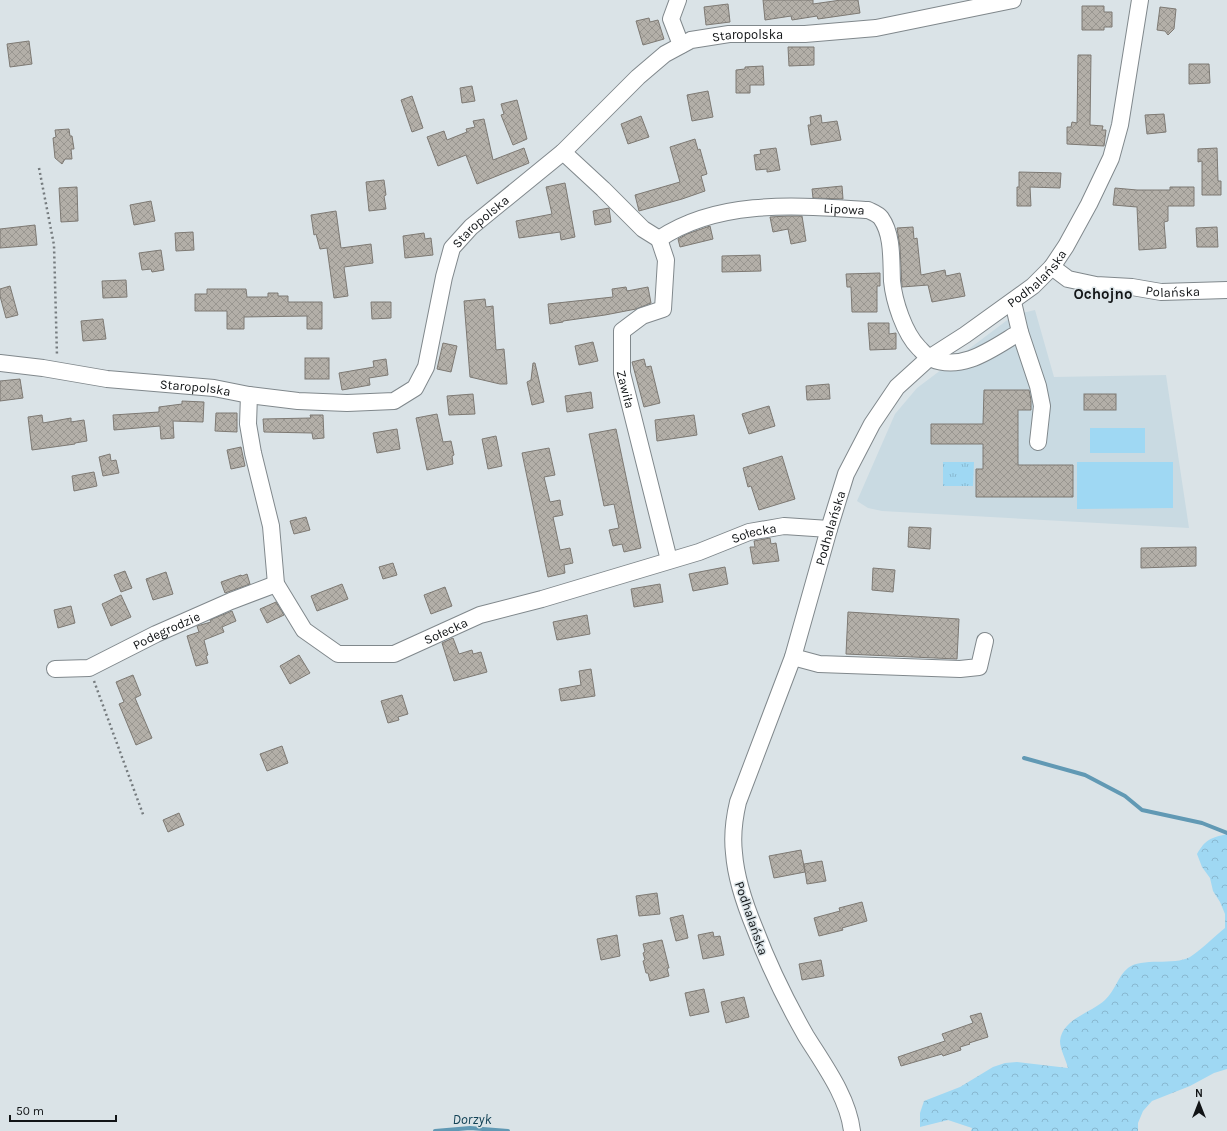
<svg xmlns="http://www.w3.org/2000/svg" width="1227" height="1131" viewBox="0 0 1227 1131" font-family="Karla,sans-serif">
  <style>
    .built { fill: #c9dae2 }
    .grass { fill: #9fd8f3 }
    .forest { fill: url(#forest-crowns) }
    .park { fill: url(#park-tufts) }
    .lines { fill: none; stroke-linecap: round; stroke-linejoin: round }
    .stream { stroke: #6199b4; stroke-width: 4 }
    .building { fill: url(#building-cross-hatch); stroke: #7d7973 }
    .minor-casing { stroke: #80888c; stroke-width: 18 }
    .path { stroke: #757b7e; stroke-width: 2.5; stroke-dasharray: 2 3; stroke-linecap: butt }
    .minor { stroke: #fff; stroke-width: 16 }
    .labels { text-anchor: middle; stroke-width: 3; stroke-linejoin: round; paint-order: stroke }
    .street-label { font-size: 13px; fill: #111416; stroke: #dae3e7 }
    .water-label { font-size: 14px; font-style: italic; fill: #124256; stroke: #dae3e7 }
    .quarter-label { font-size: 15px; font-weight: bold; fill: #111416; stroke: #dae3e7 }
  </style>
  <defs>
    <pattern id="forest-crowns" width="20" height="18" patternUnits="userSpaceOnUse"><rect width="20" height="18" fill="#9fd8f3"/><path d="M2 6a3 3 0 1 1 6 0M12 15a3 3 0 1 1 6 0" fill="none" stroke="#88b8d0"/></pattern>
    <pattern id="park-tufts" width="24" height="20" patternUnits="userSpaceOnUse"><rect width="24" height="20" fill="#9fd8f3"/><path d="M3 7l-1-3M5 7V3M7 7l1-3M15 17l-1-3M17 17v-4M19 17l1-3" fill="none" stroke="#88b8d0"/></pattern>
    <pattern id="building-cross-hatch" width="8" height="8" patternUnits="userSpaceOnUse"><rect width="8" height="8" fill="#b3afa8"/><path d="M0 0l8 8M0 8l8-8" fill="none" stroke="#999690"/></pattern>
  </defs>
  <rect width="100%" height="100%" fill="#dae3e7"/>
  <!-- built -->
  <polygon class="built" points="1035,310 1054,377 1166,375 1189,528 882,511 868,508 857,501 895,414 917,388 1014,315"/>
  <!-- grass -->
  <g class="grass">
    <rect x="1090" y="428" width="55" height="25"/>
    <polygon points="1077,462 1173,462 1173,508 1077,509"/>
  </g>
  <!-- forest -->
  <path class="forest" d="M1227,834V1069L1214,1073L1190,1086L1152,1101L1143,1111L1138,1123V1131H971L972,1128L948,1120L920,1127V1113L924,1101L960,1087L993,1067L1005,1063L1017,1062L1068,1068C1066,1060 1060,1049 1060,1041C1062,1019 1091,1013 1105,1000C1115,991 1118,976 1128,968C1141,957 1174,966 1190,957C1200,951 1215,936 1225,928V914L1220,902L1213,891L1210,878L1202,867L1197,854C1206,839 1210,838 1227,834Z"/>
  <!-- park -->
  <polygon class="park" points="943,462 974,462 973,486 943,486"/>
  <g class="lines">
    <!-- stream -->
    <g class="stream">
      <polyline points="1024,758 1085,775 1125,796 1142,810 1202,823 1227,833"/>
      <polyline points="435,1131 470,1128 508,1131"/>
    </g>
  </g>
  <!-- building -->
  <g class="building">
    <polygon points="763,0 813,0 813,4 841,0 858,0 860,13 818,19 817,16 792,20 791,16 765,20"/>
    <polygon points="728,4 730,22 706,25 704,7"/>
    <polygon points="1082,6 1104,6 1104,12 1112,12 1112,27 1104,27 1104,30 1082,30"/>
    <polygon points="1160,7 1176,9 1174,29 1168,35 1165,31 1157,30"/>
    <polygon points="649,18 650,22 658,20 664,39 643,45 636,21"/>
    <polygon points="29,41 32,64 10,67 7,44"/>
    <polygon points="788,47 814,47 814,65 789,66"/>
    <polygon points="1078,55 1091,55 1090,125 1103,126 1102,130 1106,130 1104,146 1067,144 1067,127 1071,127 1072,122 1077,123"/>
    <polygon points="1189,64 1209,64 1210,83 1189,84"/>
    <polygon points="763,66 764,85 750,85 750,93 736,93 736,70 745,69 745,67"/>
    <polygon points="472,86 475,101 462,103 460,88"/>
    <polygon points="708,91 713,117 692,121 687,95"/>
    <polygon points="412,96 423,128 412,132 401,100"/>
    <polygon points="517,100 527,139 513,145 501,115 504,114 501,104"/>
    <polygon points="1164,114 1166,132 1147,134 1145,115"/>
    <polygon points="821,115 822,123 837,121 841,140 811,145 808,125 811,125 810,117"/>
    <polygon points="641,116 649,137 628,144 621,124"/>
    <polygon points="484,119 493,160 524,148 529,163 477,184 466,155 438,166 427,137 444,131 447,140 467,132 466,129 475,127 473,121"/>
    <polygon points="69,129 70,136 72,136 74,149 71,149 72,159 65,159 62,164 55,158 53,138 56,137 55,130"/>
    <polygon points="695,139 698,150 700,149 707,174 701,176 705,191 682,199 639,211 635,195 680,182 670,147"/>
    <polygon points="776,148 780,170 767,172 767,169 756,170 754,155 761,154 760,150"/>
    <polygon points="1217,148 1218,181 1221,181 1221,195 1202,195 1202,161 1198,162 1198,149"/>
    <polygon points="1019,172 1061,173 1060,188 1030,187 1031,206 1017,206 1017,187 1019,187"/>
    <polygon points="384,180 386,195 384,196 386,209 369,211 366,182"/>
    <polygon points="565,183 575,237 561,240 560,232 519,238 516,221 552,214 546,187"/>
    <polygon points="842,186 843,199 813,198 812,189"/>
    <polygon points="77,187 78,221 61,222 59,188"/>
    <polygon points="1170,187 1194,187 1194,206 1168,206 1168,221 1164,222 1166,248 1139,250 1137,207 1113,205 1115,188 1137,190 1170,190"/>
    <polygon points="151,201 155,221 134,225 130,205"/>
    <polygon points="609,208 611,222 595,225 593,211"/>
    <polygon points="336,211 341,248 371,244 373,263 344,267 348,296 334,298 327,248 320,249 316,234 314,235 311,215"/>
    <polygon points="788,216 802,216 806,241 791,244 788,229 773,232 770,217"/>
    <polygon points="35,225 37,245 0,248 0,229"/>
    <polygon points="710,226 713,239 680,247 678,239 687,234"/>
    <polygon points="913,227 914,239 917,238 921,275 945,270 946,276 960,273 965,296 932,302 928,285 902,287 900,247 897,228"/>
    <polygon points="1217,227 1218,247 1197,247 1196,228"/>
    <polygon points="193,232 194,250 176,251 175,233"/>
    <polygon points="424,233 425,239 431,238 433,255 405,258 403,236"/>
    <polygon points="161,250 164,270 152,272 151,269 142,270 139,253"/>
    <polygon points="760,255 761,271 722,272 722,256"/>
    <polygon points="880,273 880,286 877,286 877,312 852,312 851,287 847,287 846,274"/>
    <polygon points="126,280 127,297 103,298 102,281"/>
    <polygon points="10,286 18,315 6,318 0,296 0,289"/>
    <polygon points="626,287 627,291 648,287 651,303 636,309 605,315 563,321 563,322 550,324 548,304 613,297 612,289"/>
    <polygon points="207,289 246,289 247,297 268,297 268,293 278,293 278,296 288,296 288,302 322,302 322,329 307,329 307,316 244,317 244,329 227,329 227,311 195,311 195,294 207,294"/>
    <polygon points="485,299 486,307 493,306 496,350 504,349 507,384 500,384 470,377 464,301"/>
    <polygon points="371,302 391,302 391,318 372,319"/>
    <polygon points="103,319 106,339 83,341 81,321"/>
    <polygon points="868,323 889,323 889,334 896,333 896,349 870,350"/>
    <polygon points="593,342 598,361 579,365 575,346"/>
    <polygon points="443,343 457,346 451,372 437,369"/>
    <rect x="305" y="358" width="24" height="21"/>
    <polygon points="386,359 388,375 369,378 370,385 342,390 339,373 374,367 373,361"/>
    <polygon points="644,359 646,367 651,366 660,403 644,407 632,362"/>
    <polygon points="533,363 535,363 544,402 532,405 527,382 531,380"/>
    <polygon points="20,379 23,398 0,401 0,381"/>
    <polygon points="829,384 830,399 807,400 806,386"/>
    <polygon points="984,390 1029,390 1031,400 1031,410 1018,410 1018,465 1073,465 1073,497 976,497 976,469 983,469 983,444 931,444 931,424 983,424"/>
    <polygon points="591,392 593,408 567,412 565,396"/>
    <polygon points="473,394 475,414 449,415 447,396"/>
    <rect x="1084" y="394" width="32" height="16"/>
    <polygon points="182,401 204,402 203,422 173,421 174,438 161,439 160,426 114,430 113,415 159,412 159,407 182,404"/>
    <polygon points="769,406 775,426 749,434 742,414"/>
    <polygon points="216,413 237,413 237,432 215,431"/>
    <polygon points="437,414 443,442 451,441 454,455 452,456 453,464 427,470 416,418"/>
    <polygon points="42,415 43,423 71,418 71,422 84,420 87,441 75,443 75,444 32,450 28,417"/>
    <polygon points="310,415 323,415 324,438 313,439 312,433 264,432 263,419 311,418"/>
    <polygon points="694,415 697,435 657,441 655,420"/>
    <polygon points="397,429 400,449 377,453 373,433"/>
    <polygon points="616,429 641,548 624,552 622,544 613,546 609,530 619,528 614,504 604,506 589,434"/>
    <polygon points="496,436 502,466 488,469 482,439"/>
    <polygon points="241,447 245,466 231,469 227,450"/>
    <polygon points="549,448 555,475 544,477 550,502 560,500 561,507 563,515 553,517 560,550 570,548 573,563 564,565 565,573 548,577 522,453"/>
    <polygon points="110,454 111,461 116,460 119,473 103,476 99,457"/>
    <polygon points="782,456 795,499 759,510 751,486 748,487 743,468"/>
    <polygon points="94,472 97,486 74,491 72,476"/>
    <polygon points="306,517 310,530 294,534 290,521"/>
    <polygon points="909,527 931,528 930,549 908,547"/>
    <polygon points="770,538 771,544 776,543 779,561 753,564 750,547 755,547 754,541"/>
    <polygon points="1196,547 1196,566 1141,568 1141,548"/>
    <polygon points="393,563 397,575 383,579 379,567"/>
    <polygon points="725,567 728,584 693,591 689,574"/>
    <polygon points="873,568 895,570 893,592 872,590"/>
    <polygon points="125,571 132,588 121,592 114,575"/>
    <polygon points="166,572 173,594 153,600 146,579"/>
    <polygon points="247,574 250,584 225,593 221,582 241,575 242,576"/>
    <polygon points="342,584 348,599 317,611 311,596"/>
    <polygon points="660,584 663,602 634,607 631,589"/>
    <polygon points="445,587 452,606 431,614 424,595"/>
    <polygon points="121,595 131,617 111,626 102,604"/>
    <polygon points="276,602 284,615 267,623 260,609"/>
    <polygon points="71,606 75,623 58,628 54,610"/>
    <polygon points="232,611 236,621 222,627 224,632 204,640 207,652 208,655 206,656 208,663 196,666 187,636 199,632 197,626 211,622 210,620"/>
    <polygon points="848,612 959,619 957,659 846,654"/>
    <polygon points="587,615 590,634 557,640 553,622"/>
    <polygon points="453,638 459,654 472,650 473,654 481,652 487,672 454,681 442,643"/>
    <polygon points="299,655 310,673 290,684 280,666"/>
    <polygon points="591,669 595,696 561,701 559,689 581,685 579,671"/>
    <polygon points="133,675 141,695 135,698 152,738 136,745 119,704 124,702 116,682"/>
    <polygon points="402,695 408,714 398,717 399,720 388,723 381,701"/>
    <polygon points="282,746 288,763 267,771 260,754"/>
    <polygon points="179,813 184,825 168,832 163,820"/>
    <polygon points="801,850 805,872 774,878 769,856"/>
    <polygon points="822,861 826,881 807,884 804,864"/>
    <polygon points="657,893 660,914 639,916 636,896"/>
    <polygon points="862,902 867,921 842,928 843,930 819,936 814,918 840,911 839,908"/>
    <polygon points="683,915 688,938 676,941 670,918"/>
    <polygon points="713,932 714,937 720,936 724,955 703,959 698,935"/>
    <polygon points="617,935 620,956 601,960 597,939"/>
    <polygon points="662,940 669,968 667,968 669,976 650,981 648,973 646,973 643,961 645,960 643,953 645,952 643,944"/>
    <polygon points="821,960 824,976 802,980 799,964"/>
    <polygon points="704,989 709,1012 690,1016 685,993"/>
    <polygon points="744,997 749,1017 726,1023 721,1002"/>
    <polygon points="981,1013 988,1037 969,1043 970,1044 960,1047 961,1050 943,1056 942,1054 901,1066 898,1057 945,1041 942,1034 973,1023 970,1016"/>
  </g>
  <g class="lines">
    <!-- minor casing -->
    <g class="minor-casing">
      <g id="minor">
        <polyline points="678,0 671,19 681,45"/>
        <polyline points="563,152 603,189 643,229 659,239"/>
        <path id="s1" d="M659,239C720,198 799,206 868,210C872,212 878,214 881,218C893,235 891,260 892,281C894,301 904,333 919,348C922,351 926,356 930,358C962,373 993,348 1020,332"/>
        <path id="s2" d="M659,239L666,260L663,309L642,316L622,331V373L669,560"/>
        <path id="s3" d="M1052,267L1068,279L1096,285L1132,287L1161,292L1227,290"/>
        <polyline points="1013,302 1020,332 1038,386 1042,406 1038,442"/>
        <path id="s4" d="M0,363L43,368L107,379L214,388L249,395L298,401L347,403L394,401L415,388L426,367L444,277L452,248L471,227L563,152L638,77L665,54L691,40L729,34H805L876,28L1013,0"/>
        <path id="s5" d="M249,395L248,424L253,453L271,526L276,584L304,630L338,654H394L480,615L542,599L699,552L749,532L784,526L829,529"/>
        <polyline points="793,657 819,664 960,669 979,667 985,641"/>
        <path id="s6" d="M55,669L89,668L156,634L231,601L276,584"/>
        <path id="s7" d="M852,1131C848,1097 824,1065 806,1036C786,1001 769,966 755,929C745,905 736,880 734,853C732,836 734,819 738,802L793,657L829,529L846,474L872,424L897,387L929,358L965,335L1033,286L1052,267L1066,246L1089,204L1111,158L1120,125L1140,0"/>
      </g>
    </g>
    <!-- path -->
    <g class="path">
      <polyline points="39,168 54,245 57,356"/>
      <polyline points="94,681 144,817"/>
    </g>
    <!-- minor -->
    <use href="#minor" class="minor"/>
  </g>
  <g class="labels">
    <!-- street labels -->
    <g class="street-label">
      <text dy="5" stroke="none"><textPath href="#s4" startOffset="942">Staropolska</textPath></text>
      <text dy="5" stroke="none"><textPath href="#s1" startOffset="191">Lipowa</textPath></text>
      <text dy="5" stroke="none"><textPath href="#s4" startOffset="606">Staropolska</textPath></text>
      <text dy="5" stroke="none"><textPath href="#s7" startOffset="980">Podhalańska</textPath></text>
      <text dy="5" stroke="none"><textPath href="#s3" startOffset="126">Polańska</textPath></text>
      <text dy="5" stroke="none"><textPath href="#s4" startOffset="197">Staropolska</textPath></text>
      <text dy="5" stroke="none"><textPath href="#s2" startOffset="177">Zawiła</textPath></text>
      <text dy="5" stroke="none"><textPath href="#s7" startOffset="645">Podhalańska</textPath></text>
      <text dy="5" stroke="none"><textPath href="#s5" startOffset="724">Sołecka</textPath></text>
      <text dy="5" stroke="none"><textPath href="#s6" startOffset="120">Podegrodzie</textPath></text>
      <text dy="5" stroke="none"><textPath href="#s5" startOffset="400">Sołecka</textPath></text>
      <text transform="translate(752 918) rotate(71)" y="5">Podhalańska</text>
    </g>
    <!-- water labels -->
    <g class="water-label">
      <text x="472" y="1124">Dorzyk</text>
    </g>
    <!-- quarter labels -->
    <g class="quarter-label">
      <text x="1103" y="299">Ochojno</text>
    </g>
  </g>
  <!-- north arrow -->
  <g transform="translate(1199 1103)" stroke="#dae3e7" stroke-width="3" paint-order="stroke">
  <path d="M0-3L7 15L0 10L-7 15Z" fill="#111416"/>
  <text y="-6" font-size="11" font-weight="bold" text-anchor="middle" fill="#111416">N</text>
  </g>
  <!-- scale -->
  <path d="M10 1115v6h106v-6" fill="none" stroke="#111416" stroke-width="2"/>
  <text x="16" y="1115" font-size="12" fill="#111416" stroke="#dae3e7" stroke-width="3" paint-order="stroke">50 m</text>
</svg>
